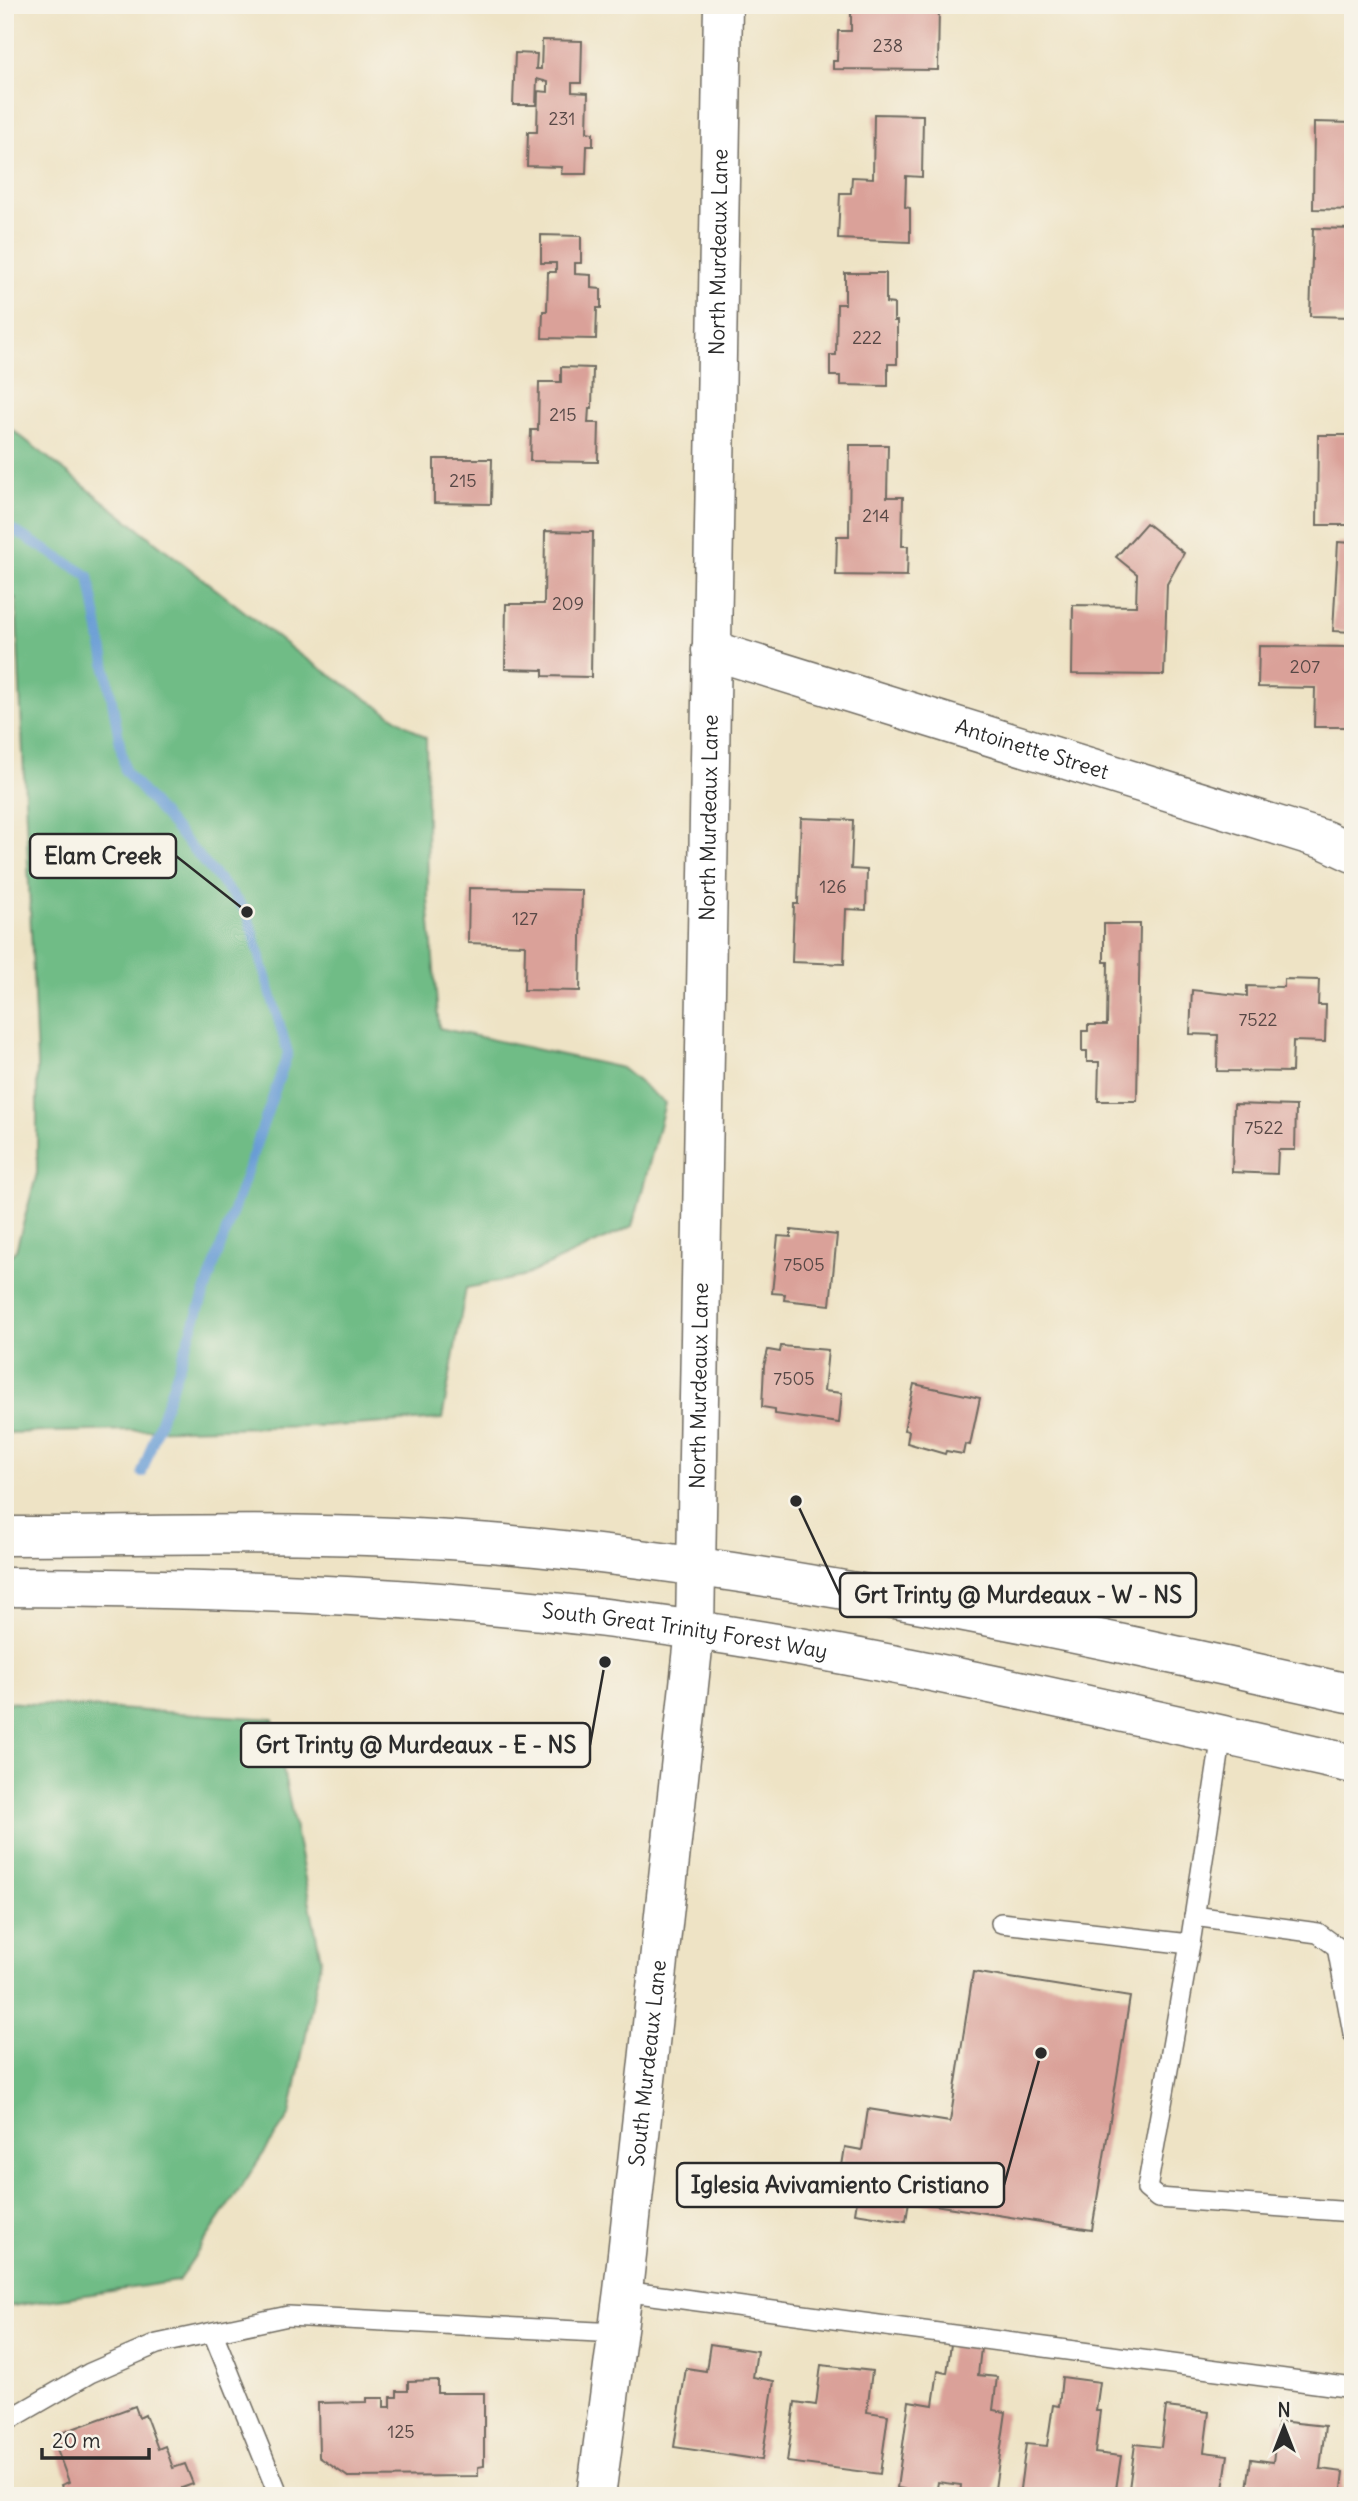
<svg xmlns="http://www.w3.org/2000/svg" width="1358" height="2501" viewBox="0 0 1358 2501" font-family="Delius,sans-serif">
  <style>
    .forest { fill: #6fbc86; stroke: #4d7458; stroke-width: 2 }
    .lines { fill: none; stroke-linecap: round; stroke-linejoin: round }
    .stream { stroke: #699dd5; stroke-width: 10 }
    .building { fill: #daa199 }
    .lane-casing { stroke: #6f6b61; stroke-width: 22 }
    .street-casing { stroke: #6f6b61; stroke-width: 41 }
    .primary-casing { stroke: #6f6b61; stroke-width: 41 }
    .lane { stroke: #fff; stroke-width: 19 }
    .street { stroke: #fff; stroke-width: 38 }
    .primary { stroke: #fff; stroke-width: 38 }
    .labels { text-anchor: middle; stroke-width: 5; stroke-linejoin: round; paint-order: stroke }
    .number-label { font-size: 18px; fill: #574846 }
    .street-label { font-size: 21px; fill: #2b2b2b; stroke: #f7f3e8 }
    .leader { fill: none; stroke: #2b2b2b; stroke-width: 2.5 }
    .callout-dot { fill: #2b2b2b; stroke: #f7f3e8; stroke-width: 2.5 }
    .callout { fill: #f7f3e8; stroke: #2b2b2b; stroke-width: 2.5 }
    .callout-label { font-size: 23px; text-anchor: middle; font-weight: bold; fill: #2b2b2b }
  </style>
  <rect width="100%" height="100%" fill="#f7f3e8"/>
  <filter id="ink" filterUnits="userSpaceOnUse"><feTurbulence type="fractalNoise" baseFrequency=".0143" numOctaves="2"/><feDisplacementMap in="SourceGraphic" scale="14" xChannelSelector="R" yChannelSelector="G"/><feConvolveMatrix kernelMatrix="1 2 1 2 8 2 1 2 1" color-interpolation-filters="sRGB"/></filter>
  <filter id="wash" filterUnits="userSpaceOnUse"><feTurbulence type="fractalNoise" baseFrequency=".00686" numOctaves="4" result="noise"/><feDisplacementMap in="SourceGraphic" scale="28" xChannelSelector="R" yChannelSelector="G"/><feGaussianBlur stdDeviation="1.57" result="paint"/><feColorMatrix in="noise" values="0 0 0 0 0 0 0 0 0 0 0 0 0 0 0 0 0 1.4 0 .05"/><feComposite in="paint" operator="in"/></filter>
  <g filter="url(#wash)">
    <rect width="100%" height="100%" fill="#eee3c5"/>
    <!-- forest -->
    <g class="forest">
      <polygon points="5,424 296,652 426,738 428,899 439,1028 622,1068 665,1103 633,1226 522,1277 466,1288 442,1419 355,1425 5,1433 5,1261 16,1250 37,1173 37,1062 16,599 5,594"/>
      <polygon points="5,1702 273,1719 321,1959 290,2114 178,2281 5,2307"/>
    </g>
    <g class="lines">
      <!-- stream -->
      <polyline class="stream" points="5,525 89,576 125,771 247,912 288,1053 142,1473"/>
    </g>
    <g id="blocks">
      <!-- building -->
      <g class="building">
        <polygon points="851,5 939,5 938,70 833,69 833,61 837,61 838,31 851,31"/>
        <polygon points="542,40 582,41 581,83 572,83 572,92 588,93 587,132 593,133 593,146 587,146 586,174 561,174 562,167 527,166 528,132 537,132 538,91 548,92 548,82 537,79 536,105 513,105 515,53 537,54 536,69 541,69"/>
        <polygon points="874,114 923,115 922,177 906,176 905,207 910,208 910,242 838,239 840,193 851,193 852,177 873,178"/>
        <polygon points="1314,122 1353,123 1353,210 1313,209"/>
        <polygon points="1313,228 1353,229 1353,317 1310,316"/>
        <polygon points="541,235 581,236 581,263 575,263 575,274 591,275 591,288 601,289 601,308 597,308 596,339 542,338 543,311 547,311 548,272 556,272 556,263 541,263"/>
        <polygon points="845,273 886,273 886,303 894,304 894,321 897,321 897,364 888,364 888,386 840,385 840,376 830,376 830,355 836,355 837,304 845,304"/>
        <polygon points="561,367 593,368 592,408 589,408 588,423 599,423 598,462 530,461 531,430 538,430 539,382 561,382"/>
        <polygon points="1318,435 1353,435 1353,525 1317,525"/>
        <polygon points="850,445 888,445 887,497 903,497 902,546 908,546 907,576 836,575 837,536 849,536"/>
        <polygon points="434,459 492,459 491,504 434,503"/>
        <polygon points="1146,523 1184,553 1167,584 1164,675 1072,674 1073,605 1136,606 1137,574 1116,557"/>
        <polygon points="545,531 593,532 591,677 543,676 543,670 505,669 506,604 544,604"/>
        <polygon points="1338,542 1353,543 1353,632 1333,631"/>
        <polygon points="1259,646 1353,647 1353,727 1314,727 1315,688 1258,687"/>
        <polygon points="801,818 853,820 851,869 867,870 866,910 846,909 844,964 792,962 794,904 798,904"/>
        <polygon points="469,888 582,890 580,991 524,990 525,945 468,943"/>
        <polygon points="1104,924 1140,924 1137,1101 1098,1101 1099,1062 1087,1062 1087,1051 1082,1051 1082,1031 1088,1031 1088,1025 1107,1025 1108,962 1104,962"/>
        <polygon points="1284,979 1319,980 1318,1005 1326,1005 1325,1042 1293,1041 1292,1072 1217,1071 1218,1035 1190,1034 1192,990 1247,996 1247,986 1284,987"/>
        <polygon points="1234,1104 1296,1106 1295,1150 1278,1150 1277,1174 1232,1172"/>
        <polygon points="791,1230 837,1235 830,1305 784,1300 785,1294 772,1293 778,1236 791,1237"/>
        <polygon points="781,1346 828,1350 824,1391 842,1393 839,1423 775,1414 775,1409 762,1407 764,1366 768,1350 780,1352"/>
        <polygon points="914,1384 980,1398 970,1445 965,1444 963,1454 946,1451 945,1454 907,1443 909,1431 904,1430"/>
        <polygon points="973,1972 1130,1997 1092,2230 909,2201 906,2221 855,2213 861,2175 841,2172 845,2147 862,2150 868,2109 950,2122"/>
        <polygon points="710,2344 757,2351 753,2377 774,2381 762,2460 674,2447 686,2368 706,2371"/>
        <polygon points="951,2344 981,2348 978,2375 997,2377 993,2410 1006,2412 994,2496 960,2496 961,2485 938,2482 936,2494 897,2488 909,2401 933,2405 938,2371 947,2373"/>
        <polygon points="821,2365 872,2371 867,2412 888,2415 880,2474 787,2462 795,2402 816,2405"/>
        <polygon points="1062,2377 1100,2382 1096,2411 1100,2411 1095,2453 1121,2456 1115,2496 1019,2496 1026,2444 1047,2446 1053,2405 1059,2406"/>
        <polygon points="438,2380 438,2393 484,2393 484,2466 478,2467 478,2476 348,2477 319,2457 318,2403 367,2402 367,2398 384,2398 384,2407 391,2407 391,2397 397,2397 397,2391 408,2391 408,2381"/>
        <polygon points="135,2406 139,2417 145,2414 158,2449 165,2446 173,2468 185,2464 193,2484 182,2488 184,2496 65,2496 61,2485 69,2482 56,2447 65,2443 61,2433"/>
        <polygon points="1166,2407 1209,2412 1204,2452 1228,2455 1222,2496 1128,2496 1135,2444 1161,2447"/>
        <polygon points="1278,2421 1325,2426 1320,2469 1344,2472 1341,2496 1246,2496 1251,2459 1273,2462"/>
      </g>
    </g>
  </g>
  <g filter="url(#ink)">
    <use href="#blocks" fill-opacity="0" stroke="#6f6b61" stroke-width="2"/>
    <g class="lines">
      <!-- lane casing -->
      <g class="lane-casing">
        <g id="lane">
          <polyline points="1194,1916 1318,1933 1337,1947 1353,2033"/>
          <polyline points="1001,1923 1190,1944 1222,1735"/>
          <polyline points="1190,1944 1147,2189 1158,2198 1353,2212"/>
          <polyline points="623,2291 1353,2388"/>
          <polyline points="213,2333 279,2496"/>
          <polyline points="5,2422 90,2373 157,2344 288,2316 617,2333"/>
        </g>
      </g>
      <!-- street casing -->
      <g class="street-casing">
        <g id="street">
          <path id="s1" d="M711,650L1325,840L1353,853"/>
          <path id="s2" d="M596,2496L623,2291L695,1630L723,5"/>
        </g>
      </g>
      <!-- primary casing -->
      <g class="primary-casing">
        <g id="primary">
          <path d="M5,1536C167,1536 330,1529 491,1543C782,1568 1068,1631 1353,1694"/>
          <path id="s3" d="M5,1587C235,1588 468,1596 695,1630C916,1663 1135,1716 1353,1764"/>
        </g>
      </g>
      <!-- lane -->
      <use href="#lane" class="lane"/>
      <!-- street -->
      <use href="#street" class="street"/>
      <!-- primary -->
      <use href="#primary" class="primary"/>
    </g>
  </g>
  <g class="labels">
    <!-- number labels -->
    <g class="number-label">
      <text x="888" y="52">238</text>
      <text x="562" y="125">231</text>
      <text x="867" y="344">222</text>
      <text x="563" y="421">215</text>
      <text x="463" y="487">215</text>
      <text x="876" y="522">214</text>
      <text x="568" y="610">209</text>
      <text x="1305" y="673">207</text>
      <text x="833" y="893">126</text>
      <text x="525" y="925">127</text>
      <text x="1258" y="1026">7522</text>
      <text x="1264" y="1134">7522</text>
      <text x="804" y="1271">7505</text>
      <text x="794" y="1385">7505</text>
      <text x="401" y="2438">125</text>
    </g>
    <!-- street labels -->
    <g class="street-label">
      <text dy="7" stroke="none"><textPath href="#s2" startOffset="2250">North Murdeaux Lane</textPath></text>
      <text dy="7" stroke="none"><textPath href="#s1" startOffset="336">Antoinette Street</textPath></text>
      <text dy="7" stroke="none"><textPath href="#s2" startOffset="1684">North Murdeaux Lane</textPath></text>
      <text dy="7" stroke="none"><textPath href="#s2" startOffset="1116">North Murdeaux Lane</textPath></text>
      <text dy="7" stroke="none"><textPath href="#s3" startOffset="682">South Great Trinity Forest Way</textPath></text>
      <text dy="7" stroke="none"><textPath href="#s2" startOffset="436">South Murdeaux Lane</textPath></text>
    </g>
  </g>
  <!-- callouts -->
  <path class="leader" d="M247 912L176 856M796 1501L840 1595M605 1662L590 1745M1041 2053L1004 2185"/>
  <g class="callout-dot">
    <circle cx="247" cy="912" r="7"/>
    <circle cx="796" cy="1501" r="7"/>
    <circle cx="605" cy="1662" r="7"/>
    <circle cx="1041" cy="2053" r="7"/>
  </g>
  <g class="callout">
    <rect x="30" y="834" width="146" height="44" rx="7"/>
    <rect x="840" y="1573" width="356" height="44" rx="7"/>
    <rect x="241" y="1723" width="349" height="44" rx="7"/>
    <rect x="677" y="2163" width="327" height="44" rx="7"/>
  </g>
  <g class="callout-label">
    <text x="103" y="864">Elam Creek</text>
    <text x="1018" y="1603">Grt Trinty @ Murdeaux - W - NS</text>
    <text x="416" y="1753">Grt Trinty @ Murdeaux - E - NS</text>
    <text x="840" y="2193">Iglesia Avivamiento Cristiano</text>
  </g>
  <!-- margin -->
  <rect width="1358" height="2501" fill="none" stroke="#f7f3e8" stroke-width="28"/>
  <!-- north arrow -->
  <g transform="translate(1284 2427)" stroke="#f7f3e8" stroke-width="5" paint-order="stroke">
  <path d="M0-5L12 26L0 18L-12 26Z" fill="#2b2b2b"/>
  <text y="-10" font-size="19" font-weight="bold" text-anchor="middle" fill="#2b2b2b">N</text>
  </g>
  <!-- scale -->
  <path d="M42 2448v10h107v-10" fill="none" stroke="#2b2b2b" stroke-width="3.5"/>
  <text x="52" y="2448" font-size="21" fill="#2b2b2b" stroke="#f7f3e8" stroke-width="5" paint-order="stroke">20 m</text>
</svg>
